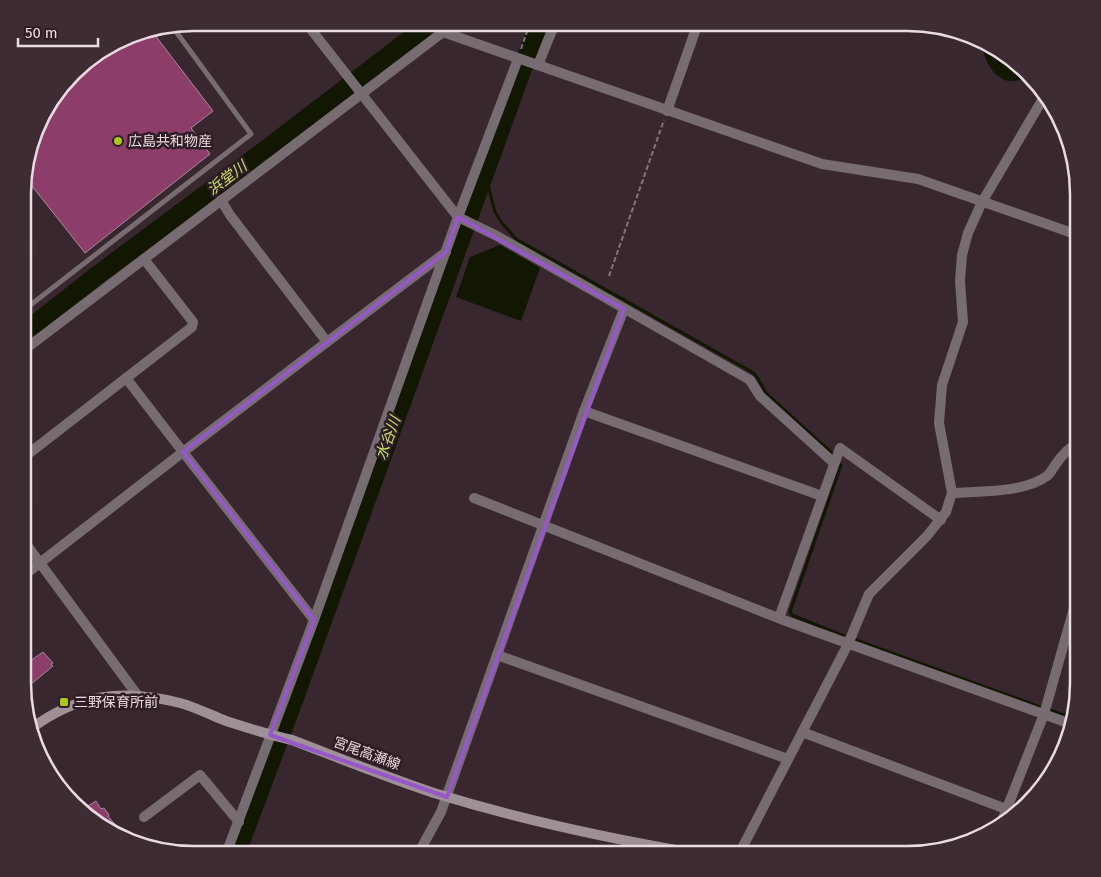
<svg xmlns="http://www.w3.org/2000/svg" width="1101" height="877" viewBox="0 0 1101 877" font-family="'Fira Sans','Noto Sans JP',sans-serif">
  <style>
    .water { fill: #111700 }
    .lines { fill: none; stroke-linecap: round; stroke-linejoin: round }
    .stream { stroke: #111700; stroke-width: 3 }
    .river { stroke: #111700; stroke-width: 19 }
    .building { fill: #8d3d6a; stroke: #a38c97 }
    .path { stroke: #84747c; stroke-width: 2; stroke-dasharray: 5 2.5; stroke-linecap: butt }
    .lane { stroke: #766c71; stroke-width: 5 }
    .street { stroke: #766c71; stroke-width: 10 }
    .secondary { stroke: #9f9097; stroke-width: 10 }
    .marked { fill: none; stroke: #9658c8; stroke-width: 4; stroke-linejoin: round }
    .poi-dot { fill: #a7c71e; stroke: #2f1d26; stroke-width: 2 }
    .labels { text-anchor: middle; stroke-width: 5; stroke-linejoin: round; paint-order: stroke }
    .poi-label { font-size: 14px; fill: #e8dbe1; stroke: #2f1d26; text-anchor: start }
    .street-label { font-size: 14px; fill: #e8dbe1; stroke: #2f1d26 }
    .water-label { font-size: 15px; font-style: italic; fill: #c6e369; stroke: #2f1d26 }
    .rim { fill: none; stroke: #e8dbe1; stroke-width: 2.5 }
  </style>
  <rect width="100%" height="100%" fill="#392730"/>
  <!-- water -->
  <g class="water">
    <path d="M982,42L1020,65L1028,76C1003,93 983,66 982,42Z"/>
    <polygon points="500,245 540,268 521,321 456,297 470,257"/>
  </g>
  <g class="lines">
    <!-- stream -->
    <g class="stream">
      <path d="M485,173L495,212L502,223L516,239L752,372C759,377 761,386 767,394L832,453"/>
      <polyline points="841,465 790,612 792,615 844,636"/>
      <polyline points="856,640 1043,708"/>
      <polyline points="1050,710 1072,718"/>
    </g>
    <!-- river -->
    <g class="river">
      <polyline points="24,333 99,274 260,154 431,23"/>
      <polyline points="236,854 293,702 539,23"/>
    </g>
  </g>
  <!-- building -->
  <g class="building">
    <polygon points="151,30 213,111 191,128 210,154 85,253 24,176 24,171 45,109 81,65 139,32"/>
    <polygon points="43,652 53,663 51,664 53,666 30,685 23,676 23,666"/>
    <polygon points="96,801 101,809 104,808 109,815 108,816 127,839 126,840 80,811"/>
  </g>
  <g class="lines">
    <!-- path -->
    <g class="path">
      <polyline points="521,49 530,23"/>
      <polyline points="609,276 664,120"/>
    </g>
    <!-- lane -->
    <polyline class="lane" points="24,310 251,134 172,26"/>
    <!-- street -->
    <g class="street">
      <polyline points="306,23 458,217 497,236 750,380 760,396 834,463"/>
      <polyline points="538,65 555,23"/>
      <polyline points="667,111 698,23"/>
      <polyline points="221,200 230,215 327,342 183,452 314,620"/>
      <polyline points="327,342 446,252"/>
      <polyline points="24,350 443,32 822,164 918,179 1078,235"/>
      <polyline points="584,411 822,496"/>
      <polyline points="23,458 192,327 193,322 144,259"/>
      <path d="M952,493C980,491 1024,493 1047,476C1051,473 1053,468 1056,464C1062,455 1068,448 1078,443"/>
      <polyline points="474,498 786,621 1071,724"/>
      <polyline points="23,540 138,696"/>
      <polyline points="23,576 183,452 126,378"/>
      <polyline points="779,618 840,448 941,520"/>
      <polyline points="497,655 788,759"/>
      <polyline points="802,732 1014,812"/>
      <polyline points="144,817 200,775 239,822"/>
      <polyline points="1002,821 1044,714 1078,594"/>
      <polyline points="740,852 848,644 869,594 927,536 946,512 952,493 939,423 942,385 963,322 960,281 962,255 968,233 982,202 1044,97"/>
      <polyline points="226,854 314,620 458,217 518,59"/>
      <polyline points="418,854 441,812 584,411 624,309"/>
    </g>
    <!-- secondary -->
    <path class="secondary" d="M32,728C79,693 124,689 180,703C195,707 211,715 226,721C248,728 269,735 292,740C339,758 386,777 434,793C522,820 610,839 700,854"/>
  </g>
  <!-- marked area -->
  <path class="marked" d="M458,217L624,309L447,797L270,735L314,620L183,452L446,252Z"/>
  <!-- markers -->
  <g class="poi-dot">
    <circle cx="118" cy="141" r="5"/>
    <rect x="59" y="697" width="10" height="10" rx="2.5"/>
  </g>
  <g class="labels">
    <!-- poi labels -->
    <g class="poi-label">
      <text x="128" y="146">広島共和物産</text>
      <text x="74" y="707">三野保育所前</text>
    </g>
    <!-- street labels -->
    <g class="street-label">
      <text transform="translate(367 753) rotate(20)" y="5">宮尾高瀬線</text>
    </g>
    <!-- water labels -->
    <g class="water-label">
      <text transform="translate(227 178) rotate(-37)" y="5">浜堂川</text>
      <text transform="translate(388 438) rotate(-70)" y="5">水谷川</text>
    </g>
  </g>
  <!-- crop -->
  <path d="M0 0H1101V877H0ZM194 31H907A163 163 0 0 1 1070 194V683A163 163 0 0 1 907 846H194A163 163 0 0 1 31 683V194A163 163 0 0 1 194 31Z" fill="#3e2c35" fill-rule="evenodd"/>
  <path class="rim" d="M194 31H907A163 163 0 0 1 1070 194V683A163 163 0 0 1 907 846H194A163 163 0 0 1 31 683V194A163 163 0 0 1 194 31Z"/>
  <!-- scale -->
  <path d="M18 38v8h80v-8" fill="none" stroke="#e8dbe1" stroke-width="2.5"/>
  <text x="25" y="38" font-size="15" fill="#e8dbe1" stroke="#2f1d26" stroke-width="4" paint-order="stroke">50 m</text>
</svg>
